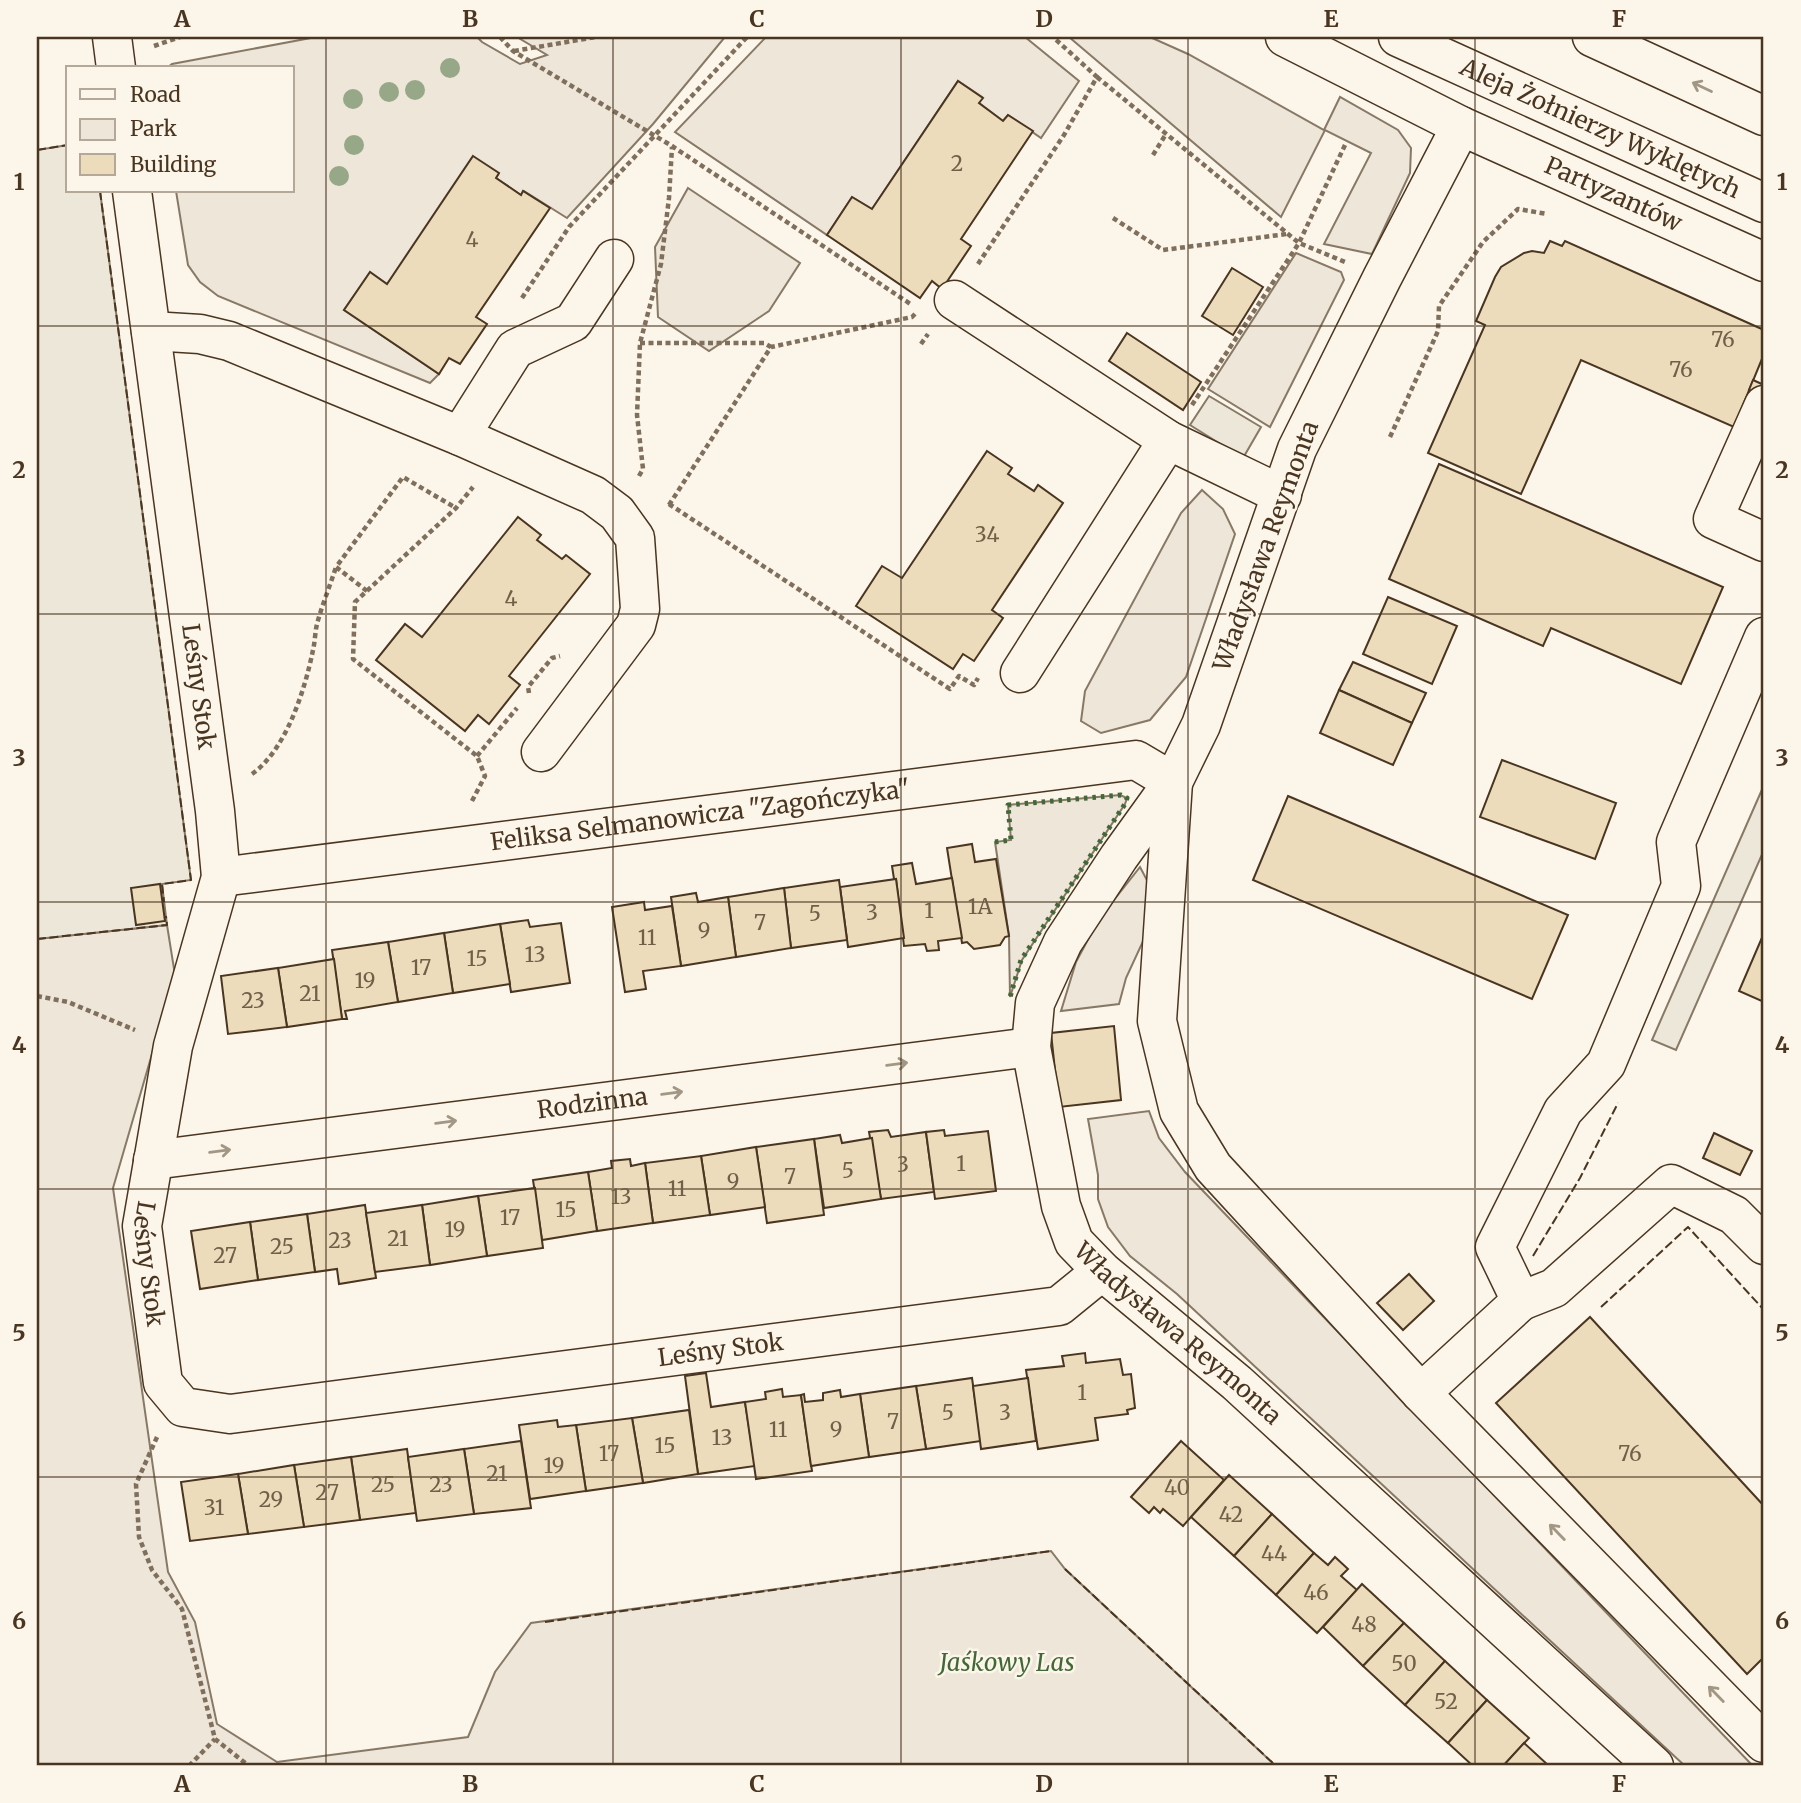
<svg xmlns="http://www.w3.org/2000/svg" width="1801" height="1803" viewBox="0 0 1801 1803" font-family="Merriweather,serif">
  <style>
    .green { fill: #ede6d9; stroke: #887966; stroke-width: 2 }
    .parking { fill: #ede7d9; stroke: #887966; stroke-width: 2 }
    .building { fill: #ecdcbc; stroke: #4a3520; stroke-width: 2 }
    .lines { fill: none; stroke-linecap: round; stroke-linejoin: round }
    .minor-casing { stroke: #4a3520; stroke-width: 41 }
    .major-casing { stroke: #4a3520; stroke-width: 41 }
    .path { stroke: #7f6f5c; stroke-width: 4.5; stroke-dasharray: 5 3.5; stroke-linecap: butt }
    .minor { stroke: #fbf6e9; stroke-width: 38 }
    .major { stroke: #fbf6e9; stroke-width: 38 }
    .hedge { stroke: #436837; stroke-width: 5; stroke-dasharray: 3.5 5; stroke-linecap: butt }
    .fence { stroke: #4a3520; stroke-width: 2; stroke-dasharray: 9 3.5; stroke-linecap: butt }
    .tree { fill: #96a887 }
    .oneway { stroke: #a29684 }
    .grid { fill: none; stroke: #4a3520; stroke-width: 2; stroke-opacity: 0.55 }
    .labels { text-anchor: middle; stroke-width: 5; stroke-linejoin: round; paint-order: stroke }
    .number-label { font-size: 21px; fill: #725f47 }
    .street-label { font-size: 24px; fill: #4a3520; stroke: #fbf6e9 }
    .park-label { font-size: 24px; font-style: italic; fill: #436837; stroke: #fbf6e9 }
    .neatline { fill: none; stroke: #4a3520; stroke-width: 2.5 }
    .grid-label { font-size: 23px; text-anchor: middle; font-weight: bold; fill: #4a3520 }
  </style>
  <rect width="100%" height="100%" fill="#fbf6e9"/>
  <!-- green -->
  <g class="green">
    <polygon points="316,37 477,37 482,42 520,64 547,55 517,37 725,37 653,124 567,218 524,191 521,195 496,178 499,173 387,284 370,273 344,310 439,374 430,383 218,296 200,282 188,265 176,191 292,191 292,68 167,68 172,64"/>
    <polygon points="766,37 1025,37 1079,81 1041,138 1008,115 1003,121 979,103 982,97 958,81 872,209 852,197 827,235 675,132"/>
    <polygon points="1069,37 1150,37 1188,54 1324,130 1340,97 1398,130 1411,148 1410,173 1372,254 1324,244 1371,153 1325,130 1281,217"/>
    <polygon points="688,188 800,263 769,311 709,351 658,317 655,247"/>
    <polygon points="1296,253 1341,272 1344,280 1270,427 1208,389"/>
    <polygon points="1202,490 1223,509 1235,534 1186,677 1150,720 1101,733 1081,721 1085,691 1181,513"/>
    <polygon points="1120,795 1127,798 1125,804 1022,960 1010,997 1009,936 995,842 1011,840 1008,805"/>
    <polygon points="1140,867 1150,886 1145,937 1126,978 1119,1004 1061,1011 1076,962 1099,919"/>
    <polygon points="167,925 175,975 113,1188 168,1572 195,1622 217,1724 277,1762 468,1737 495,1672 531,1623 1051,1551 1065,1569 1276,1766 37,1766 37,939"/>
    <polygon points="1149,1111 1159,1138 1185,1172 1753,1766 1685,1766 1177,1294 1130,1256 1108,1227 1098,1199 1098,1175 1088,1119"/>
  </g>
  <!-- parking -->
  <g class="parking">
    <polygon points="68,145 68,191 100,191 191,880 162,884 167,925 37,939 37,150"/>
    <polygon points="1209,396 1261,427 1243,458 1190,425"/>
    <polygon points="1764,785 1764,850 1676,1050 1652,1040"/>
  </g>
  <!-- building -->
  <g class="building">
    <polygon points="958,81 983,98 979,103 1003,121 1008,115 1033,131 961,239 971,246 942,289 932,281 920,298 827,235 852,197 872,209"/>
    <polygon points="473,156 499,173 496,178 521,195 523,191 550,208 476,317 487,324 460,364 449,358 439,374 344,310 370,272 387,284"/>
    <polygon points="1550,241 1562,246 1565,241 1764,330 1764,354 1734,427 1581,360 1521,494 1428,453 1485,325 1476,321 1495,277 1501,267 1524,253 1532,251 1544,253"/>
    <polygon points="1232,268 1263,287 1233,335 1202,316"/>
    <polygon points="1127,333 1201,382 1183,410 1109,361"/>
    <polygon points="1753,380 1764,385 1764,397 1749,390"/>
    <polygon points="987,451 1012,468 1008,474 1034,491 1038,485 1063,503 992,610 1003,618 974,661 963,654 953,669 856,606 882,566 902,578"/>
    <polygon points="1439,464 1723,587 1681,684 1551,628 1543,646 1389,579"/>
    <polygon points="518,517 541,535 537,540 562,559 566,555 590,574 509,676 520,685 489,724 478,715 465,731 376,660 405,624 422,637"/>
    <polygon points="1388,597 1457,626 1432,684 1363,654"/>
    <polygon points="1353,662 1426,693 1412,723 1339,690"/>
    <polygon points="1339,690 1412,723 1393,765 1320,733"/>
    <polygon points="1502,760 1616,803 1595,859 1480,817"/>
    <polygon points="1288,796 1568,915 1532,999 1253,880"/>
    <polygon points="972,844 975,862 996,859 1009,936 1005,937 1000,945 974,949 967,942 962,943 947,848"/>
    <polygon points="912,863 916,884 952,878 962,938 938,941 939,950 927,951 925,944 904,946 896,879 894,879 892,866"/>
    <polygon points="896,879 904,938 848,947 840,887"/>
    <polygon points="839,880 847,940 791,948 784,888"/>
    <polygon points="160,884 165,921 136,925 131,888"/>
    <polygon points="784,888 791,948 736,957 728,897"/>
    <polygon points="696,893 698,902 728,897 736,957 681,966 671,897"/>
    <polygon points="644,902 645,910 672,906 681,966 643,971 646,989 625,992 612,907"/>
    <polygon points="528,920 530,927 561,923 570,983 511,992 500,924"/>
    <polygon points="500,924 510,984 453,993 444,933"/>
    <polygon points="444,933 453,993 398,1002 388,942"/>
    <polygon points="1764,933 1764,1002 1739,991"/>
    <polygon points="388,942 398,1002 345,1011 347,1019 342,1019 332,950"/>
    <polygon points="334,959 342,1019 287,1027 278,968"/>
    <polygon points="278,968 287,1027 228,1034 221,976"/>
    <polygon points="1114,1026 1121,1100 1059,1107 1051,1033"/>
    <polygon points="888,1130 891,1137 926,1132 934,1192 881,1199 869,1132"/>
    <polygon points="944,1130 945,1136 988,1131 996,1191 935,1199 926,1132"/>
    <polygon points="1714,1133 1752,1151 1740,1175 1703,1158"/>
    <polygon points="840,1135 842,1143 872,1138 881,1199 824,1208 814,1139"/>
    <polygon points="814,1139 824,1215 767,1223 756,1147"/>
    <polygon points="756,1147 765,1207 710,1215 701,1156"/>
    <polygon points="701,1156 710,1215 653,1223 645,1163"/>
    <polygon points="630,1159 631,1166 645,1163 653,1223 597,1231 588,1172 612,1168 611,1161"/>
    <polygon points="588,1172 597,1231 542,1240 533,1180"/>
    <polygon points="535,1188 543,1248 487,1256 478,1196"/>
    <polygon points="478,1196 487,1256 430,1265 422,1205"/>
    <polygon points="365,1205 376,1278 339,1284 337,1269 315,1272 307,1214"/>
    <polygon points="422,1205 430,1265 375,1272 366,1213"/>
    <polygon points="307,1214 315,1272 258,1280 250,1222"/>
    <polygon points="250,1222 258,1280 200,1289 191,1231"/>
    <polygon points="1409,1274 1434,1301 1403,1330 1377,1303"/>
    <polygon points="1590,1317 1764,1506 1764,1657 1747,1674 1496,1403"/>
    <polygon points="1085,1353 1086,1363 1120,1359 1123,1375 1131,1374 1135,1408 1127,1410 1128,1414 1095,1418 1098,1440 1038,1449 1026,1370 1064,1366 1062,1356"/>
    <polygon points="706,1373 711,1407 745,1402 755,1466 698,1474 685,1376"/>
    <polygon points="972,1378 981,1441 926,1449 916,1386"/>
    <polygon points="1028,1378 1036,1441 981,1449 973,1386"/>
    <polygon points="916,1386 926,1449 869,1457 860,1394"/>
    <polygon points="782,1389 783,1397 801,1395 812,1471 756,1479 745,1402 766,1399 765,1392"/>
    <polygon points="840,1390 841,1397 860,1394 869,1457 811,1466 801,1395 804,1394 805,1402 823,1400 823,1393"/>
    <polygon points="689,1410 698,1474 643,1483 632,1418"/>
    <polygon points="632,1418 643,1483 586,1491 576,1425"/>
    <polygon points="557,1420 558,1427 576,1425 586,1491 530,1499 519,1425"/>
    <polygon points="521,1441 531,1508 474,1514 464,1449"/>
    <polygon points="1181,1441 1224,1480 1183,1526 1163,1509 1160,1513 1154,1507 1149,1513 1131,1497"/>
    <polygon points="407,1449 416,1513 360,1520 351,1457"/>
    <polygon points="464,1449 474,1514 417,1521 408,1457"/>
    <polygon points="351,1457 360,1520 304,1527 294,1465"/>
    <polygon points="294,1465 304,1527 248,1534 238,1474"/>
    <polygon points="238,1474 248,1534 190,1541 181,1482"/>
    <polygon points="1229,1475 1272,1514 1234,1556 1191,1517"/>
    <polygon points="1272,1514 1314,1553 1276,1595 1234,1556"/>
    <polygon points="1314,1553 1328,1565 1335,1557 1348,1569 1341,1576 1357,1590 1317,1633 1276,1595"/>
    <polygon points="1362,1584 1404,1623 1363,1666 1323,1627"/>
    <polygon points="1404,1623 1445,1661 1405,1705 1363,1666"/>
    <polygon points="1445,1661 1487,1700 1448,1743 1405,1705"/>
    <polygon points="1487,1700 1529,1738 1503,1766 1473,1766 1448,1743"/>
    <polygon points="1524,1743 1549,1766 1503,1766"/>
  </g>
  <g class="lines">
    <!-- minor casing -->
    <g class="minor-casing">
      <g id="minor">
        <polyline points="112,37 116,68"/>
        <path id="s1" d="M1285,37L1461,126L1764,262"/>
        <path id="s2" d="M1461,126L1382,278L1297,449L1201,725L1173,782L1119,857L1063,942L1035,1003L1031,1047L1061,1206L1074,1242L1102,1271L1237,1383L1654,1766"/>
        <path id="s3" d="M132,191L215,811L221,877L173,1046L142,1226L163,1383L183,1407L230,1414L1059,1306L1102,1271"/>
        <polyline points="954,300 1168,440 1282,495"/>
        <polyline points="151,331 200,334 229,341 460,436 593,495 617,513 635,538 640,609 636,625 541,752"/>
        <polyline points="1764,405 1713,519 1764,542"/>
        <polyline points="460,436 515,349 573,322 614,259"/>
        <polyline points="1764,637 1676,842 1681,886 1606,1064 1563,1111 1495,1247 1521,1301 1554,1288 1671,1184 1734,1215 1764,1245"/>
        <polyline points="1020,673 1168,440"/>
        <polyline points="1173,782 1157,1021 1179,1111 1213,1167 1421,1393 1764,1743"/>
        <path id="s4" d="M221,877L1136,760L1173,782"/>
        <path id="s5" d="M153,1160L1031,1047"/>
        <polyline points="1421,1393 1521,1301"/>
      </g>
    </g>
    <!-- major casing -->
    <g class="major-casing">
      <g id="major">
        <path id="s6" d="M1398,37L1764,203"/>
        <polyline points="1592,37 1764,116"/>
      </g>
    </g>
    <!-- path -->
    <g class="path">
      <polyline points="500,37 513,51 672,146 912,305"/>
      <polyline points="154,46 180,37"/>
      <polyline points="514,51 596,37"/>
      <polyline points="1097,77 1299,243 1345,262"/>
      <polyline points="1153,155 1166,134"/>
      <polyline points="1113,218 1163,250 1287,234"/>
      <polyline points="978,264 1064,135 1097,77 1053,37"/>
      <polyline points="522,298 569,227 747,37"/>
      <polyline points="640,343 764,343 771,347"/>
      <polyline points="921,344 928,334"/>
      <polyline points="1192,405 1299,243 1345,145"/>
      <polyline points="1390,437 1438,331 1439,306 1483,242 1518,209 1547,214"/>
      <polyline points="639,476 643,469 637,415 640,343 661,264 669,198 672,147"/>
      <polyline points="669,504 950,689 959,676 974,685 978,678"/>
      <polyline points="669,505 771,347 912,317 916,313"/>
      <polyline points="367,591 336,567 403,477 456,508"/>
      <polyline points="529,693 528,687 552,658 560,656"/>
      <polyline points="477,756 517,708"/>
      <path d="M252,774C286,750 305,690 313,650C315,642 315,632 317,624C322,605 330,586 336,567"/>
      <polyline points="472,801 485,776 477,756 353,659 355,602 456,508 473,487"/>
      <polyline points="37,996 68,1002 135,1030"/>
      <polyline points="157,1437 136,1484 139,1537 152,1570 182,1609 215,1739 249,1766"/>
      <polyline points="189,1766 215,1739"/>
    </g>
    <!-- minor -->
    <use href="#minor" class="minor"/>
    <!-- major -->
    <use href="#major" class="major"/>
    <!-- hedge -->
    <polyline class="hedge" points="995,842 1011,840 1008,805 1121,795 1127,798 1125,804 1021,960 1010,997"/>
    <!-- fence -->
    <g class="fence">
      <polyline points="37,150 68,145"/>
      <polyline points="100,191 191,880 162,884 164,902"/>
      <polyline points="37,939 167,925 166,916"/>
      <polyline points="1533,1256 1580,1178 1618,1103"/>
      <polyline points="1601,1307 1688,1227 1764,1310"/>
      <polyline points="1065,1569 1276,1766"/>
      <polyline points="545,1622 1051,1551"/>
    </g>
  </g>
  <!-- trees -->
  <g class="tree">
    <circle cx="450" cy="68" r="10"/>
    <circle cx="415" cy="90" r="10"/>
    <circle cx="389" cy="92" r="10"/>
    <circle cx="353" cy="99" r="10"/>
    <circle cx="354" cy="145" r="10"/>
    <circle cx="339" cy="176" r="10"/>
  </g>
  <!-- one-way arrows -->
  <defs><path id="oneway-shaft" d="M-6 0H5M1.5-3L5.5 0L1.5 3" fill="none" stroke-width="1.6" stroke-linecap="round" stroke-linejoin="round" transform="scale(1.75)"/></defs>
  <g class="oneway">
    <use href="#oneway-shaft" transform="translate(1702 87) rotate(-155)"/>
    <use href="#oneway-shaft" transform="translate(897 1064) rotate(-7)"/>
    <use href="#oneway-shaft" transform="translate(672 1093) rotate(-7)"/>
    <use href="#oneway-shaft" transform="translate(446 1122) rotate(-7)"/>
    <use href="#oneway-shaft" transform="translate(220 1151) rotate(-7)"/>
    <use href="#oneway-shaft" transform="translate(1557 1532) rotate(-134)"/>
    <use href="#oneway-shaft" transform="translate(1716 1694) rotate(-134)"/>
  </g>
  <!-- grid -->
  <path class="grid" d="M326,37V1766M613,37V1766M901,37V1766M1188,37V1766M1475,37V1766M37,326H1764M37,614H1764M37,902H1764M37,1189H1764M37,1477H1764"/>
  <g class="labels">
    <!-- number labels -->
    <g class="number-label">
      <text x="957" y="171">2</text>
      <text x="472" y="247">4</text>
      <text x="1723" y="347">76</text>
      <text x="1681" y="377">76</text>
      <text x="987" y="542">34</text>
      <text x="511" y="606">4</text>
      <text x="980" y="914">1A</text>
      <text x="929" y="918">1</text>
      <text x="872" y="920">3</text>
      <text x="815" y="921">5</text>
      <text x="760" y="930">7</text>
      <text x="704" y="938">9</text>
      <text x="647" y="945">11</text>
      <text x="535" y="962">13</text>
      <text x="477" y="966">15</text>
      <text x="421" y="975">17</text>
      <text x="365" y="988">19</text>
      <text x="310" y="1001">21</text>
      <text x="253" y="1008">23</text>
      <text x="961" y="1171">1</text>
      <text x="903" y="1172">3</text>
      <text x="848" y="1178">5</text>
      <text x="790" y="1184">7</text>
      <text x="733" y="1189">9</text>
      <text x="677" y="1196">11</text>
      <text x="621" y="1204">13</text>
      <text x="566" y="1217">15</text>
      <text x="510" y="1225">17</text>
      <text x="455" y="1237">19</text>
      <text x="398" y="1246">21</text>
      <text x="340" y="1248">23</text>
      <text x="282" y="1254">25</text>
      <text x="225" y="1263">27</text>
      <text x="1082" y="1400">1</text>
      <text x="948" y="1420">5</text>
      <text x="1005" y="1420">3</text>
      <text x="893" y="1429">7</text>
      <text x="778" y="1437">11</text>
      <text x="836" y="1437">9</text>
      <text x="722" y="1445">13</text>
      <text x="665" y="1453">15</text>
      <text x="609" y="1461">17</text>
      <text x="1630" y="1461">76</text>
      <text x="554" y="1473">19</text>
      <text x="497" y="1481">21</text>
      <text x="383" y="1492">25</text>
      <text x="441" y="1492">23</text>
      <text x="1177" y="1495">40</text>
      <text x="327" y="1500">27</text>
      <text x="271" y="1507">29</text>
      <text x="214" y="1515">31</text>
      <text x="1231" y="1522">42</text>
      <text x="1274" y="1561">44</text>
      <text x="1316" y="1600">46</text>
      <text x="1364" y="1632">48</text>
      <text x="1404" y="1671">50</text>
      <text x="1446" y="1709">52</text>
    </g>
    <!-- street labels -->
    <g class="street-label">
      <text dy="8" stroke="none"><textPath href="#s6" startOffset="222">Aleja Żołnierzy Wyklętych</textPath></text>
      <text dy="8" stroke="none"><textPath href="#s1" startOffset="364">Partyzantów</textPath></text>
      <text transform="translate(1266 546) rotate(-70)" y="8">Władysława Reymonta</text>
      <text dy="8" stroke="none"><textPath href="#s3" startOffset="500">Leśny Stok</textPath></text>
      <text dy="8" stroke="none"><textPath href="#s4" startOffset="483">Feliksa Selmanowicza "Zagończyka"</textPath></text>
      <text dy="8" stroke="none"><textPath href="#s5" startOffset="443">Rodzinna</textPath></text>
      <text dy="8" stroke="none"><textPath href="#s3" startOffset="1088">Leśny Stok</textPath></text>
      <text dy="8" stroke="none"><textPath href="#s2" startOffset="1362">Władysława Reymonta</textPath></text>
      <text dy="8" stroke="none"><textPath href="#s3" startOffset="1782">Leśny Stok</textPath></text>
    </g>
    <!-- park labels -->
    <g class="park-label">
      <text x="1007" y="1671">Jaśkowy Las</text>
    </g>
  </g>
  <!-- border -->
  <rect width="1801" height="1803" fill="none" stroke="#fbf6e9" stroke-width="77"/>
  <!-- legend -->
  <rect x="66" y="66" width="228" height="126" fill="#fbf6e9" stroke="#b4a999" stroke-width="2"/>
  <rect x="80" y="89" width="35" height="10" fill="#fbf6e9" stroke="#b4a999" stroke-width="2"/>
  <text x="130" y="102" font-size="21" fill="#4a3520">Road</text>
  <rect x="80" y="119" width="35" height="21" fill="#ede6d9" stroke="#b4a999" stroke-width="2"/>
  <text x="130" y="136" font-size="21" fill="#4a3520">Park</text>
  <rect x="80" y="154" width="35" height="21" fill="#ecdcbc" stroke="#b4a999" stroke-width="2"/>
  <text x="130" y="172" font-size="21" fill="#4a3520">Building</text>
  <rect x="38" y="38" width="1724" height="1726" class="neatline"/>
  <g class="grid-label">
    <text x="182" y="27">A</text>
    <text x="470" y="27">B</text>
    <text x="757" y="27">C</text>
    <text x="1044" y="27">D</text>
    <text x="1331" y="27">E</text>
    <text x="1619" y="27">F</text>
    <text x="19" y="190">1</text>
    <text x="1782" y="190">1</text>
    <text x="19" y="478">2</text>
    <text x="1782" y="478">2</text>
    <text x="19" y="766">3</text>
    <text x="1782" y="766">3</text>
    <text x="19" y="1053">4</text>
    <text x="1782" y="1053">4</text>
    <text x="19" y="1341">5</text>
    <text x="1782" y="1341">5</text>
    <text x="19" y="1629">6</text>
    <text x="1782" y="1629">6</text>
    <text x="182" y="1792">A</text>
    <text x="470" y="1792">B</text>
    <text x="757" y="1792">C</text>
    <text x="1044" y="1792">D</text>
    <text x="1331" y="1792">E</text>
    <text x="1619" y="1792">F</text>
  </g>
</svg>
